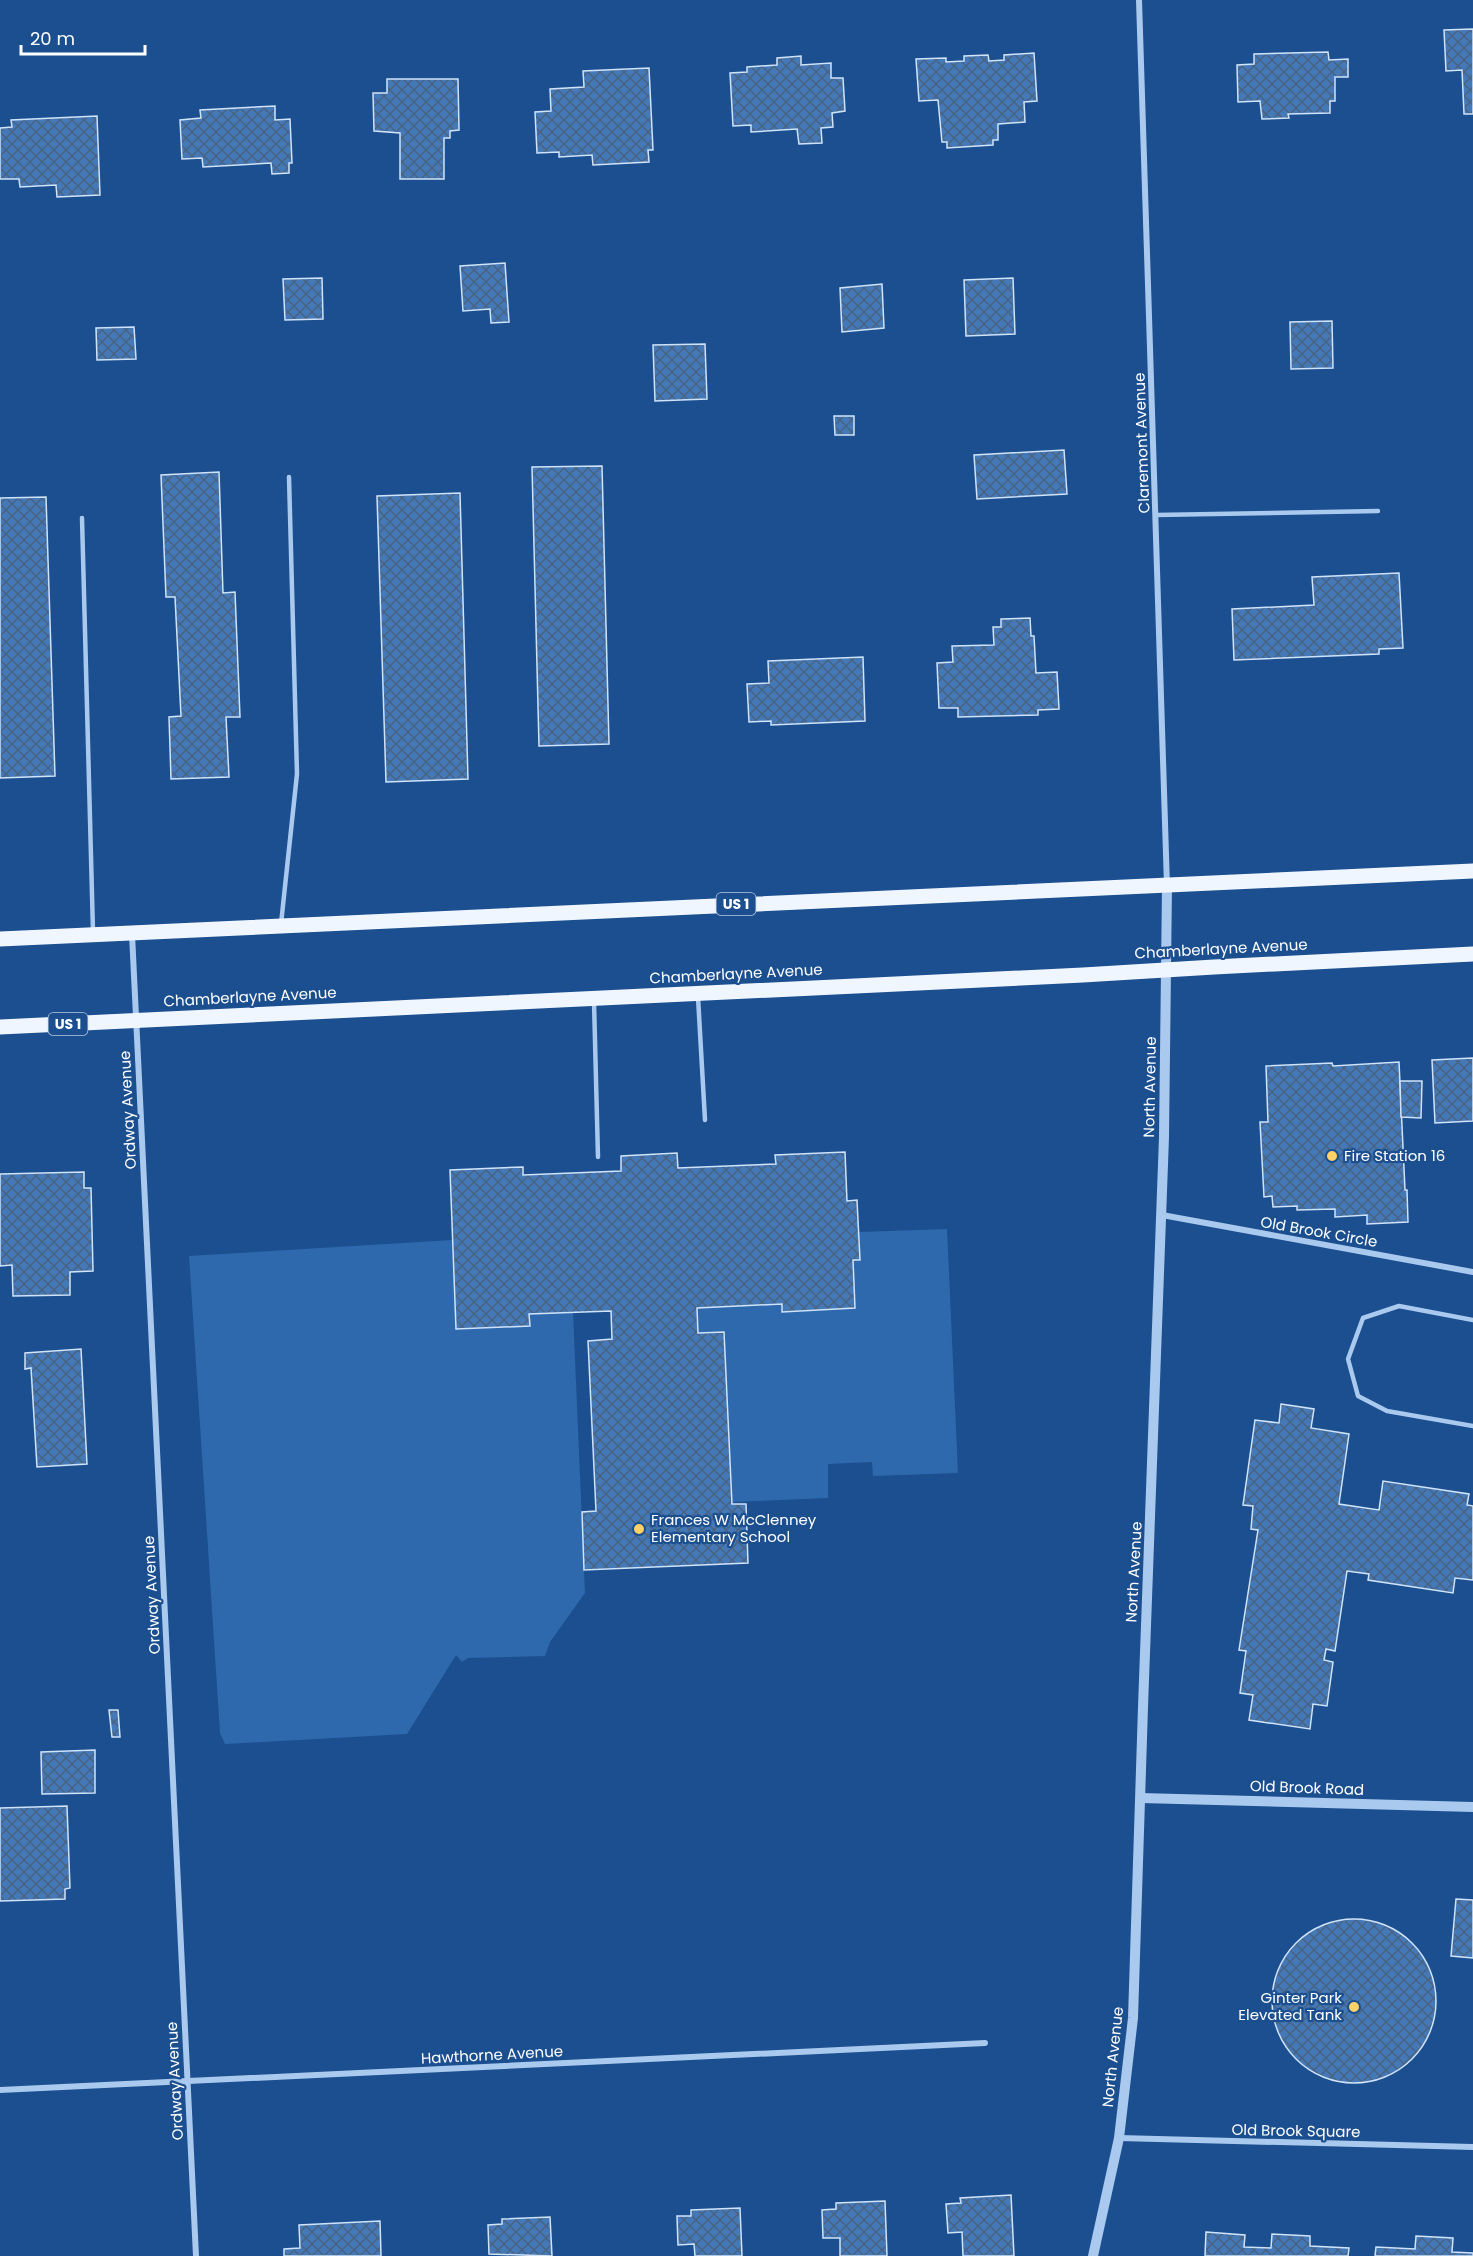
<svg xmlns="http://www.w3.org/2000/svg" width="1473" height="2256" viewBox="0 0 1473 2256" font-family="Poppins,sans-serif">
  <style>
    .green { fill: #2e69ad }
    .building { fill: url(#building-cross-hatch); stroke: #cfe3fa; stroke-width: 1.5 }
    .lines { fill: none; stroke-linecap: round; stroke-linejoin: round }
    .service { stroke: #a9c9ee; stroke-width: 4.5 }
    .minor { stroke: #a9c9ee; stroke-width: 6 }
    .tertiary { stroke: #a9c9ee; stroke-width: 10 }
    .primary { stroke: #f0f6ff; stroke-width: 15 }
    .poi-dot { fill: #ffd166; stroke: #1b4f8f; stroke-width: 2 }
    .labels { text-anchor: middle; stroke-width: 4.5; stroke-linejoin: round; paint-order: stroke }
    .shield { fill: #1b4f8f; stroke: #bbcadd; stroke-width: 1.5 }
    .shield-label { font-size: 14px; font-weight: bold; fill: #fff }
    .street-label { font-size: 15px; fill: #fff; stroke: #1b4f8f }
    .poi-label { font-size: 15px; fill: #fff; stroke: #1b4f8f; text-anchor: start }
  </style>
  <defs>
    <pattern id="building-cross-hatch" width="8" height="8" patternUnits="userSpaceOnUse" patternTransform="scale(1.5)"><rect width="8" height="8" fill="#4478b7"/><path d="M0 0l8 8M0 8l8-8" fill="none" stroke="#486282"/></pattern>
  </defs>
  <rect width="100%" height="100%" fill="#1b4f8f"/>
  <!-- green -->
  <g class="green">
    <polygon points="947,1229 958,1473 873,1476 872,1462 828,1464 828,1498 732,1502 724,1333 698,1333 697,1308 782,1304 782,1312 855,1308 853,1260 860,1260 859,1232"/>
    <polygon points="452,1240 457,1329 529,1326 529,1314 573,1312 585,1593 550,1642 545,1656 468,1658 462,1662 456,1655 407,1734 225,1744 220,1733 189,1256"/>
  </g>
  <!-- building -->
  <g class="building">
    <polygon points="1473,29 1473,114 1464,114 1462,70 1446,71 1444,30"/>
    <polygon points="1328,52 1329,60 1348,59 1348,77 1335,77 1335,101 1330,101 1330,113 1288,114 1289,118 1262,119 1260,101 1238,102 1237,65 1254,64 1254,54"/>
    <polygon points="1034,53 1037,101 1024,102 1025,122 998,124 998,140 993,140 993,145 947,148 947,142 942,142 938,100 919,101 916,59 946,58 946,62 964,61 964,56 988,55 989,61 1004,60 1004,55"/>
    <polygon points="801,56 801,65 831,63 831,78 843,78 845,111 832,113 833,127 821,128 822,143 799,144 797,129 751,132 751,125 733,126 730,73 747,72 747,67 777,65 777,58"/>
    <polygon points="649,68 653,150 648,150 649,162 593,165 592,155 559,157 559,152 537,153 535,112 551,111 550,89 584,87 583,71"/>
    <polygon points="387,79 458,79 459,130 450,131 450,138 444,138 444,179 400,179 400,133 374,131 373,93 387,93"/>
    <polygon points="275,106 275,120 290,119 292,163 289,163 289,173 272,174 271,163 203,167 202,158 182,159 180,120 201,118 200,110"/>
    <polygon points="97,116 100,195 57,197 56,185 20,187 19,179 0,179 0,128 12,127 11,120"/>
    <polygon points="505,263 509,322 491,323 490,309 463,311 460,266"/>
    <polygon points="322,278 323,319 285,320 283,279"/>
    <polygon points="1013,278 1015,334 966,336 964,280"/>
    <polygon points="882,284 884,328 842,332 840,288"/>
    <polygon points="1332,321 1333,368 1291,369 1290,322"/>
    <polygon points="134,327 136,359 97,360 96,328"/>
    <polygon points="705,344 707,399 655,401 653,345"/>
    <polygon points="834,416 854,416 854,435 835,435"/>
    <polygon points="1064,450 1067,494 977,499 974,455"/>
    <polygon points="602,466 609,744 539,746 532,467"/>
    <polygon points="219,472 223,593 235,592 240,717 226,717 229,777 171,779 169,717 181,716 175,597 166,597 161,475"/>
    <polygon points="460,493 468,779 386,782 377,496"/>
    <polygon points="46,497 55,776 0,778 0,498"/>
    <polygon points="1399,573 1403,648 1379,649 1379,654 1234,660 1232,609 1314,605 1312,577"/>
    <polygon points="1030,618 1031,636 1034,636 1036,673 1057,672 1059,709 1038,710 1038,715 958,717 958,708 939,708 937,663 953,662 952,646 994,645 993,627 1001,627 1001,619"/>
    <polygon points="863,657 865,721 771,725 771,721 749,722 747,684 769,683 768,661"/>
    <polygon points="1473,1058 1473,1121 1435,1123 1432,1060"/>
    <polygon points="1399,1062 1405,1190 1407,1190 1408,1222 1367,1224 1367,1215 1335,1217 1335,1209 1297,1210 1297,1206 1273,1207 1272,1196 1264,1197 1260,1122 1268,1122 1266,1066 1332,1063 1333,1066"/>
    <polygon points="1400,1081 1422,1081 1421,1118 1401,1117"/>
    <polygon points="845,1152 847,1201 857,1200 860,1260 853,1260 855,1308 782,1312 782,1304 697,1308 698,1333 724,1332 732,1504 746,1504 748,1563 584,1570 582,1512 596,1511 588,1341 612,1339 611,1311 529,1314 530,1326 456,1329 450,1170 523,1167 523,1175 621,1171 621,1156 677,1153 678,1168 776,1164 775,1155"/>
    <polygon points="84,1172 84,1188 91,1188 93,1271 70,1272 70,1295 13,1296 12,1265 0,1266 0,1174"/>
    <polygon points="81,1349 87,1464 37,1467 31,1368 25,1369 25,1353"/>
    <polygon points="1281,1404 1314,1409 1311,1428 1349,1434 1339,1504 1379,1510 1383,1481 1469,1494 1467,1505 1473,1506 1473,1580 1455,1578 1453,1593 1368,1580 1369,1574 1347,1571 1335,1651 1326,1649 1324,1660 1333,1662 1327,1706 1313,1704 1310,1729 1249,1720 1253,1695 1240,1693 1246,1651 1239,1650 1258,1530 1251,1529 1253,1506 1243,1505 1255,1420 1279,1423"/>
    <polygon points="109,1710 118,1710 120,1737 112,1737"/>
    <polygon points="95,1750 95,1793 42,1794 41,1752"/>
    <polygon points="67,1806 70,1888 65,1889 65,1899 0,1901 0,1808"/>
    <polygon points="1456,1899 1473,1900 1473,1958 1451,1956"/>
    <circle cx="1354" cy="2001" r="82"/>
    <polygon points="1011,2195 1014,2256 963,2256 962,2232 948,2233 946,2204 961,2203 960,2198"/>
    <polygon points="885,2201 887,2256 840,2256 840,2238 823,2238 822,2210 836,2209 836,2203"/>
    <polygon points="740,2208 742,2256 695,2256 694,2244 678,2245 677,2216 691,2216 691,2210"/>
    <polygon points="550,2217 552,2256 489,2254 488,2225 502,2224 502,2219"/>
    <polygon points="380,2221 381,2256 284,2256 284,2249 300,2248 299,2225"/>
    <polygon points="1206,2232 1245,2235 1244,2247 1271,2248 1272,2234 1310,2236 1310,2246 1349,2248 1348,2256 1205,2256"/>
    <polygon points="1416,2236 1453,2238 1452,2252 1473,2253 1473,2256 1375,2256 1376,2247 1415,2249"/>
  </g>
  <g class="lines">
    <!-- service -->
    <g class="service">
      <polyline points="1156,515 1378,511"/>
      <polyline points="82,518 93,932"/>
      <polyline points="281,924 297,774 289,477"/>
      <polyline points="698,997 705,1120"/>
      <polyline points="594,1002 598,1157"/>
      <polyline points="1473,1320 1399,1306 1363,1318 1348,1359 1358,1396 1387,1411 1473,1426"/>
    </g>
    <!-- minor -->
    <g class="minor">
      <polyline points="1139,0 1167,886"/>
      <polyline points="132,934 196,2256"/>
      <polyline points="1162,1215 1473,1272"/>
      <polyline points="0,2090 985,2043"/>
      <polyline points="1119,2138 1473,2147"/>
    </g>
    <!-- tertiary -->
    <g class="tertiary">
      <polyline points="1141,1798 1473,1807"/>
      <polyline points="1093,2256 1119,2138 1133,2018 1143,1707 1164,1137 1167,886"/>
    </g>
    <!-- primary -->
    <g class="primary">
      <polyline points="0,939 1473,871"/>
      <polyline points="0,1027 1083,975 1214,967 1473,954"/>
    </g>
  </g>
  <!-- markers -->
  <g class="poi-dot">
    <circle cx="1332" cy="1156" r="6"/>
    <circle cx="639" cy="1529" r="6"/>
    <circle cx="1354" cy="2007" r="6"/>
  </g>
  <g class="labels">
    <!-- shield labels -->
    <g class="shield">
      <rect x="716.5" y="893" width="39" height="22" rx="4.5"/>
      <rect x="48.5" y="1013" width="39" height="22" rx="4.5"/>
    </g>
    <g class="shield-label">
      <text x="736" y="909">US 1</text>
      <text x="68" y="1029">US 1</text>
    </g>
    <!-- street labels -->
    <g class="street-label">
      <text transform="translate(1142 443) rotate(-92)" y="5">Claremont Avenue</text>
      <text transform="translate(1221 949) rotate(-3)" y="5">Chamberlayne Avenue</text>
      <text transform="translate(736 974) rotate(-3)" y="5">Chamberlayne Avenue</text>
      <text transform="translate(250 997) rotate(-3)" y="5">Chamberlayne Avenue</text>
      <text transform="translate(1150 1087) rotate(-89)" y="5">North Avenue</text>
      <text transform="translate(128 1110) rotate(-93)" y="5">Ordway Avenue</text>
      <text transform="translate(1319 1232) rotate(10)" y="5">Old Brook Circle</text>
      <text transform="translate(1134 1572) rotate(-87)" y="5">North Avenue</text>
      <text transform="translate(152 1595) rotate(-93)" y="5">Ordway Avenue</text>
      <text transform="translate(1307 1788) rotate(2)" y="5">Old Brook Road</text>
      <text transform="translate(492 2055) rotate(-3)" y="5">Hawthorne Avenue</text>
      <text transform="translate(1113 2057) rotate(-84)" y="5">North Avenue</text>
      <text transform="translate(175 2081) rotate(-93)" y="5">Ordway Avenue</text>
      <text transform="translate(1296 2131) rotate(1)" y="5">Old Brook Square</text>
    </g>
    <!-- poi labels -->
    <g class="poi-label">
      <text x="1344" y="1161">Fire Station 16</text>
      <text x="651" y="1525">Frances W McClenney<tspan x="651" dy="17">Elementary School</tspan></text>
      <text x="1342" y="2003" text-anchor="end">Ginter Park<tspan x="1342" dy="17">Elevated Tank</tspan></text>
    </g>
  </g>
  <!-- scale -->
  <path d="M21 45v9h124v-9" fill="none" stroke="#ffffff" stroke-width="3"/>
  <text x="30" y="45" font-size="18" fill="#ffffff" stroke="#1b4f8f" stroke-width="4.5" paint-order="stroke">20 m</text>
</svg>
